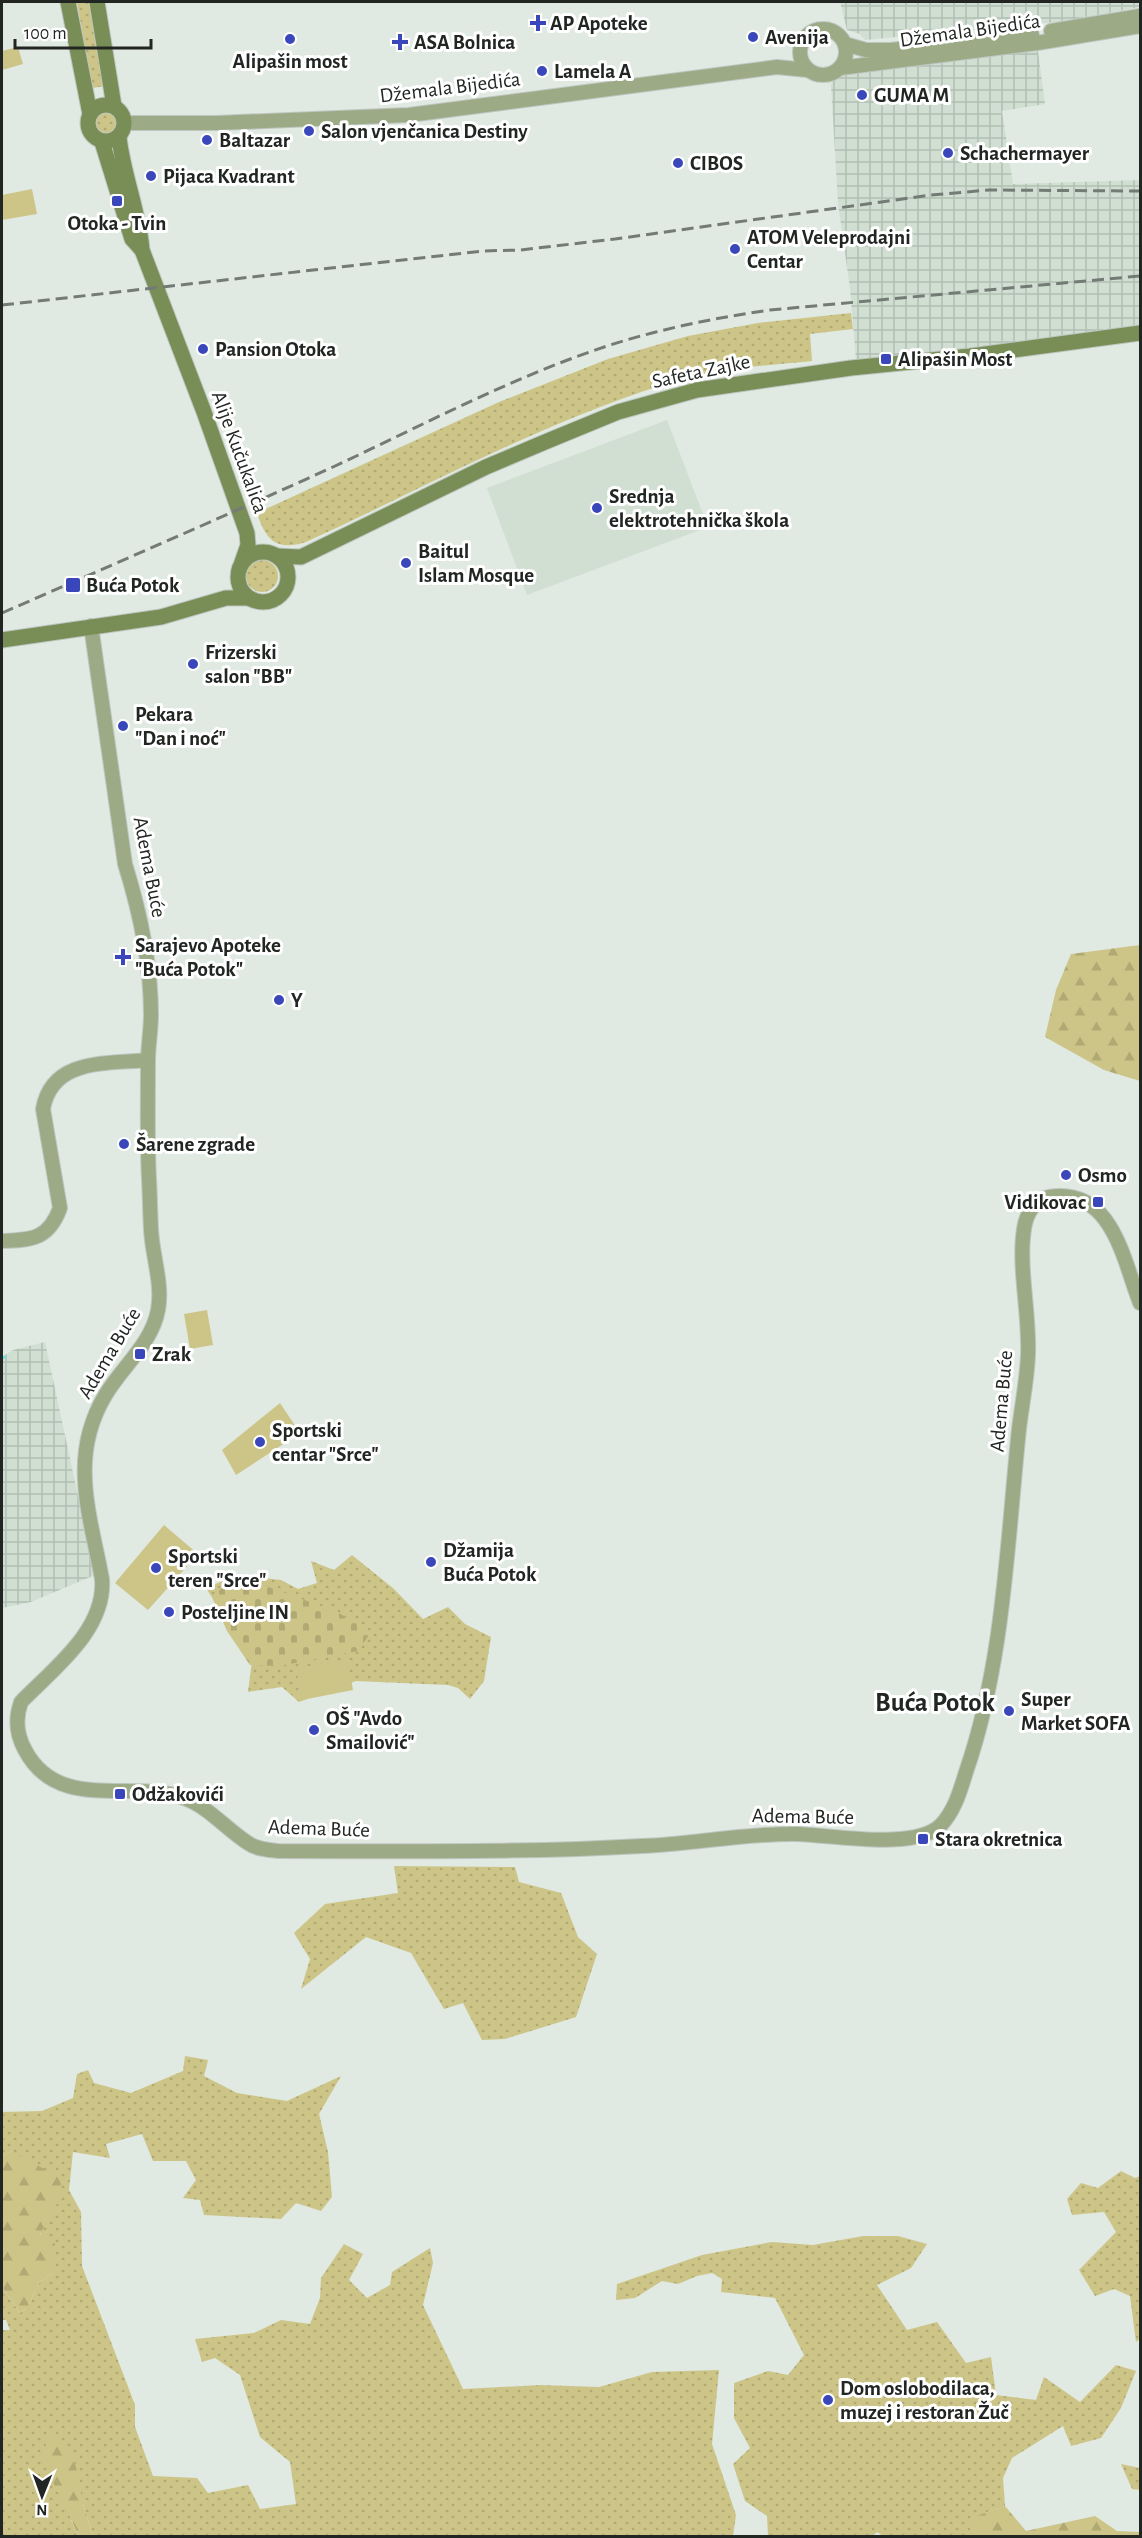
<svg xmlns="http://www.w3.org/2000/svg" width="1142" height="2538" viewBox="0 0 1142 2538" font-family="'Alegreya Sans',sans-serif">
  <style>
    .built { fill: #d0dfd2 }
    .industrial { fill: url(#industrial-grid) }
    .grass { fill: url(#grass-dots) }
    .forest { fill: url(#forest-firs) }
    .cemetery { fill: url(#cemetery-stones) }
    .green { fill: #cdc587 }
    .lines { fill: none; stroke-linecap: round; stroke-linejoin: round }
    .stream { stroke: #59e7ed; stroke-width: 3 }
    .tertiary-casing { stroke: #bec6c0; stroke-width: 16 }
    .secondary-casing { stroke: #bec6c0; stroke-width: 17 }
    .tertiary { stroke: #9cab86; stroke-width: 14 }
    .secondary { stroke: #798e56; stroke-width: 15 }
    .rail { stroke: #747a75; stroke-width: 3; stroke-dasharray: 12 6; stroke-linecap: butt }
    .poi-dot { fill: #3a47ba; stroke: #fff; stroke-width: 2 }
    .labels { text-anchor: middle; stroke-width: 6; stroke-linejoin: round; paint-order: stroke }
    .poi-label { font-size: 21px; font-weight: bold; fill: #222623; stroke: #fff; text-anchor: start }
    .street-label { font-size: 21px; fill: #222623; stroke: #fff }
    .district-label { font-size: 27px; font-weight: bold; fill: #222623; stroke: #fff }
  </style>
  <defs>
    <pattern id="industrial-grid" width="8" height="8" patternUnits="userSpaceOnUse" patternTransform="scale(1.5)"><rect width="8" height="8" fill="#d0dfd2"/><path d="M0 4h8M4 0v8" fill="none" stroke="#b2bfb4"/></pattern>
    <pattern id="grass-dots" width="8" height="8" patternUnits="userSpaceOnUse" patternTransform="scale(1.5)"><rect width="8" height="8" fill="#cdc587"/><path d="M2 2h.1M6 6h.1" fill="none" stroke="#b0a974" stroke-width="1.8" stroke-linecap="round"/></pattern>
    <pattern id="forest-firs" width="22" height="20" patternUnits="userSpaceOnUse" patternTransform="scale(1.5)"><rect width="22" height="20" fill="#cdc587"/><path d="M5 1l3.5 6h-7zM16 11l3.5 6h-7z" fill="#b0a974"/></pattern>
    <pattern id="cemetery-stones" width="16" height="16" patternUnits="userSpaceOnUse" patternTransform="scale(1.5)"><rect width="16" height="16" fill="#cdc587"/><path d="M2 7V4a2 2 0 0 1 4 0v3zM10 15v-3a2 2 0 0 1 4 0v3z" fill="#b0a974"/></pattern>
  </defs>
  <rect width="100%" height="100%" fill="#e0e9e2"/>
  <!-- built -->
  <polygon class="built" points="667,420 708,527 527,595 487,488"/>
  <!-- industrial -->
  <g class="industrial">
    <polygon points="840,2 1140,2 1140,7 1067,21 865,40 860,34 847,30"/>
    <polygon points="1037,43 1045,104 1002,111 1013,184 1140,180 1140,340 857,372 850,289 838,203 831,85 835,75 854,70"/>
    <polygon points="45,1342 95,1575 31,1602 2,1608 2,1357 13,1350"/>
  </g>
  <!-- grass -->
  <g class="grass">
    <polygon points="77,2 90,2 106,86 92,88"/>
    <circle cx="106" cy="123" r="10"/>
    <path d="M851,313L853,329L810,334L812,361C772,365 725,368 686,378C553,416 431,485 306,542C277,551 266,541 257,513L499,402L608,359L688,336L758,323Z"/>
    <circle cx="262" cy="576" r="16"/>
    <polygon points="352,1555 394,1589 423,1619 448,1607 465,1624 491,1637 484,1681 470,1699 458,1688 448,1685 356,1681 299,1702 282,1687 248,1692 252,1661 206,1588 237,1575 281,1580 298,1589 317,1583 311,1561 334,1570"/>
    <polygon points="394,1866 515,1867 519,1882 561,1893 578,1937 597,1954 576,2017 505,2039 482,2040 463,2003 444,2009 411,1953 366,1937 301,1989 310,1959 294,1933 325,1904 398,1893"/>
    <polygon points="185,2056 208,2060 204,2076 237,2093 287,2101 341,2076 319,2114 328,2152 332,2197 321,2211 296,2203 281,2219 204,2215 200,2200 183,2198 196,2180 186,2161 153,2161 142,2134 106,2144 110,2158 73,2152 69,2190 81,2212 82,2266 135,2405 135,2427 153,2476 197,2478 208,2493 248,2485 260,2509 296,2504 290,2462 260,2437 240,2375 215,2358 202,2362 195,2339 254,2333 281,2320 310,2324 320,2298 321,2278 344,2244 363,2254 349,2280 367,2298 390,2285 392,2272 430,2248 433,2263 423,2305 463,2389 541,2385 599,2387 652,2372 719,2370 712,2444 736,2515 733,2536 93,2536 83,2504 71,2520 79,2536 2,2536 2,2330 10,2330 6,2320 2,2320 2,2287 20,2313 28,2307 39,2283 54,2272 12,2151 2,2156 2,2112 42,2111 73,2098 77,2074 88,2070 94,2083 131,2093 183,2071"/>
    <polygon points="1121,2171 1135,2178 1140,2176 1140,2339 1136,2342 1130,2296 1114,2289 1095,2296 1079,2270 1116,2232 1104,2212 1072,2215 1067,2199 1081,2183 1098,2188"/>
    <polygon points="863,2236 898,2236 927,2244 911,2268 877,2285 907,2330 937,2322 966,2363 991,2357 996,2395 1036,2400 1044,2377 1080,2402 1116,2365 1136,2371 1121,2408 1101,2438 1071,2446 1063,2426 1012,2458 1003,2478 1005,2506 971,2518 970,2536 883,2536 877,2532 873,2536 768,2536 767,2516 745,2501 733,2464 750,2448 734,2418 734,2383 768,2371 788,2375 804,2355 775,2298 721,2292 722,2279 712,2273 697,2276 678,2284 662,2281 635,2298 616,2300 617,2284 702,2255 772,2242 813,2245"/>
    <polygon points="1121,2464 1140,2468 1140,2490 1132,2489"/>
  </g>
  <!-- forest -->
  <g class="forest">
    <polygon points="1140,945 1140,1081 1104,1070 1045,1037 1056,990 1071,954"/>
    <polygon points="12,2151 60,2178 62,2195 40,2234 55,2244 54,2272 39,2283 28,2307 20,2313 2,2287 2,2156"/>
    <polygon points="54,2431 73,2452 83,2504 93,2536 79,2536 40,2455"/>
    <polygon points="1005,2506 1026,2531 1095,2516 1117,2531 1140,2532 1140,2536 970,2536 970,2518"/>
  </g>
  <!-- cemetery -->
  <polygon class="cemetery" points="236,1575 337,1612 371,1632 358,1651 279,1666 250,1665 227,1631 212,1597"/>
  <!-- green -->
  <g class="green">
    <polygon points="18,47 23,64 2,70 2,51"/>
    <polygon points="32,189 37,214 2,220 2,195"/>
    <polygon points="207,1310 213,1345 190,1349 184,1314"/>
    <polygon points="280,1403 300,1433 236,1475 222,1450"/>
    <polygon points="164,1525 198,1554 148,1610 115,1583"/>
    <polygon points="347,1659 353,1690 302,1700 296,1669"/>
  </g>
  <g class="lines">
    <!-- stream -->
    <polyline class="stream" points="2,1358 4,1357"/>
    <!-- tertiary casing -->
    <g class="tertiary-casing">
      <g id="tertiary">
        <circle cx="823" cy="52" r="23"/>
        <polyline points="1051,31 1140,16"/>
        <polyline points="845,44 866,50 890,50 1032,35"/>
        <polyline points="840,68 1037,43 1140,26"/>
        <polyline points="125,123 217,123 409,115 777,67 807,70"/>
        <path d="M91,626L125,864C140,912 151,964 151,1015C151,1031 148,1046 148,1061C148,1100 147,1140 149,1179C150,1195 150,1212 151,1229C152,1255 163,1284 158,1310C152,1343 123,1366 106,1394C68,1456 90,1514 102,1579C106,1630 53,1669 21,1702C15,1719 16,1734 25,1750C58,1813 132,1779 184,1798C209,1807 226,1829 248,1843C256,1849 268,1850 278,1851C400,1851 521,1853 642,1846C694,1844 745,1833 797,1834C834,1835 915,1851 941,1825C955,1810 960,1791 966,1772C1004,1662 1007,1543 1019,1429C1022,1404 1027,1380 1028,1355C1030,1316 1018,1267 1024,1229C1026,1215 1034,1199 1049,1197C1112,1187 1123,1259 1140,1303"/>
        <path d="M2,1241C32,1240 49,1239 60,1208L43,1109C52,1058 107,1064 148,1060"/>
      </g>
    </g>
    <!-- secondary casing -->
    <g class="secondary-casing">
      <g id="secondary">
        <polyline points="68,2 90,114"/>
        <polyline points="97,2 114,106"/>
        <circle cx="106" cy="123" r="18"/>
        <path d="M119,137C123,175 139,211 142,250L204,412L247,533L248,545L242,562"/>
        <polyline points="102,142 132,239 142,250"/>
        <circle cx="263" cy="577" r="25"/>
        <polyline points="277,556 301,557 486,467 545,442 618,412 697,390 851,368 970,356 1140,333"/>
        <polyline points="2,640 161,617 226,598 248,598"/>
      </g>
    </g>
    <!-- tertiary -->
    <use href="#tertiary" class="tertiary"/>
    <!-- secondary -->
    <use href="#secondary" class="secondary"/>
    <!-- rail -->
    <g class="rail">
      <polyline points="2,305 483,251 520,250 615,239 931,195 989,190 1140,191"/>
      <path d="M2,613C112,565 223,517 333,467C423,425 513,377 607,346C660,329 714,318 770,310L1140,276"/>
    </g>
  </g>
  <!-- markers -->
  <g class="poi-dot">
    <path d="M535 14h6v6h6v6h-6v6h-6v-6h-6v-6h6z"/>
    <circle cx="753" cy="37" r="6"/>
    <circle cx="290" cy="39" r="6"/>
    <path d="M397 33h6v6h6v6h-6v6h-6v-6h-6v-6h6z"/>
    <circle cx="542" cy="71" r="6"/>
    <circle cx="862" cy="95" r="6"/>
    <circle cx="309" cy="131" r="6"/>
    <circle cx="207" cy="140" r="6"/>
    <circle cx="948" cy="153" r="6"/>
    <circle cx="678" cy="163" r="6"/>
    <circle cx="151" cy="176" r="6"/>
    <rect x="111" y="195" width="12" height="12" rx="3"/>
    <circle cx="735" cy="249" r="6"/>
    <circle cx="203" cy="349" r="6"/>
    <rect x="880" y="353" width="12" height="12" rx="3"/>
    <circle cx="597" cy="508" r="6"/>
    <circle cx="406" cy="563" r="6"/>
    <rect x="65" y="577" width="16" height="16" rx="3"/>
    <circle cx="193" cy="664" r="6"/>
    <circle cx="123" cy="726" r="6"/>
    <path d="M120 948h6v6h6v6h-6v6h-6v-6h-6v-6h6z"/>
    <circle cx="279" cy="1000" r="6"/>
    <circle cx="124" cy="1144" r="6"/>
    <circle cx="1066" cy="1175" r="6"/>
    <rect x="1092" y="1196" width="12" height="12" rx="3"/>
    <rect x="134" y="1348" width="12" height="12" rx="3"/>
    <circle cx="260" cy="1442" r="6"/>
    <circle cx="431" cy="1562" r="6"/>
    <circle cx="156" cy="1568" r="6"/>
    <circle cx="169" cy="1612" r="6"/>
    <circle cx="1009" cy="1711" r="6"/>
    <circle cx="314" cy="1730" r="6"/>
    <rect x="114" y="1788" width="12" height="12" rx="3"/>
    <rect x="917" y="1833" width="12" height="12" rx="3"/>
    <circle cx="828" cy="2400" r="6"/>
  </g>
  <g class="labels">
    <!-- poi labels -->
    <g class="poi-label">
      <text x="550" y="30">AP Apoteke</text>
      <text x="765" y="44">Avenija</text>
      <text x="414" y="49">ASA Bolnica</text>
      <text x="290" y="68" text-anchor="middle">Alipašin most</text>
      <text x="554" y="78">Lamela A</text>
      <text x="874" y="102">GUMA M</text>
      <text x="321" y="138">Salon vjenčanica Destiny</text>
      <text x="219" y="147">Baltazar</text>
      <text x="960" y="160">Schachermayer</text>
      <text x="690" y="170">CIBOS</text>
      <text x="163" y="183">Pijaca Kvadrant</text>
      <text x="117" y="230" text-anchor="middle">Otoka - Tvin</text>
      <text x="747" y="244">ATOM Veleprodajni<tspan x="747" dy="24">Centar</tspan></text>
      <text x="215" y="356">Pansion Otoka</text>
      <text x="898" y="366">Alipašin Most</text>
      <text x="609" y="503">Srednja<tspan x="609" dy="24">elektrotehnička škola</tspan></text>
      <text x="418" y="558">Baitul<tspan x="418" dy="24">Islam Mosque</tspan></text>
      <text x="86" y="592">Buća Potok</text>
      <text x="205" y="659">Frizerski<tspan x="205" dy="24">salon "BB"</tspan></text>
      <text x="135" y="721">Pekara<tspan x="135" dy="24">"Dan i noć"</tspan></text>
      <text x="135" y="952">Sarajevo Apoteke<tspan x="135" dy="24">"Buća Potok"</tspan></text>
      <text x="291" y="1007">Y</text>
      <text x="136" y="1151">Šarene zgrade</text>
      <text x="1078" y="1182">Osmo</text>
      <text x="1086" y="1209" text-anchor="end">Vidikovac</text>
      <text x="152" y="1361">Zrak</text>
      <text x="272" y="1437">Sportski<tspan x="272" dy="24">centar "Srce"</tspan></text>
      <text x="443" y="1557">Džamija<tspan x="443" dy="24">Buća Potok</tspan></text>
      <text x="168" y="1563">Sportski<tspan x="168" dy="24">teren "Srce"</tspan></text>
      <text x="181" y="1619">Posteljine IN</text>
      <text x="1021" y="1706">Super<tspan x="1021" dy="24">Market SOFA</tspan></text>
      <text x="326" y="1725">OŠ "Avdo<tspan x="326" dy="24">Smailović"</tspan></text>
      <text x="132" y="1801">Odžakovići</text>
      <text x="935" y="1846">Stara okretnica</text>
      <text x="840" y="2395">Dom oslobodilaca,<tspan x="840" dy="24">muzej i restoran Žuč</tspan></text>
    </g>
    <!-- street labels -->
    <g class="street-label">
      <text transform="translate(970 30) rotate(-8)" y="7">Džemala Bijedića</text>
      <text transform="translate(450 87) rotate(-7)" y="7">Džemala Bijedića</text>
      <text transform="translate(701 371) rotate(-12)" y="7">Safeta Zajke</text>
      <text transform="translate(240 452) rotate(70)" y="7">Alije Kučukalića</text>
      <text transform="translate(150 867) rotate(79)" y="7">Adema Buće</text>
      <text transform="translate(109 1353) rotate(-59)" y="7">Adema Buće</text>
      <text transform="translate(1001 1401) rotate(-85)" y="7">Adema Buće</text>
      <text transform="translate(803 1816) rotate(1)" y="7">Adema Buće</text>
      <text transform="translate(319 1828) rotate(2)" y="7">Adema Buće</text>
    </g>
    <!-- district labels -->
    <g class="district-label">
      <text x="935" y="1711">Buća Potok</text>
    </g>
  </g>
  <!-- border -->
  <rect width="1142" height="2538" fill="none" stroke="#222623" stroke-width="6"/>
  <!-- north arrow -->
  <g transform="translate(42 2496) rotate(181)" stroke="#ffffff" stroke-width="4.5" paint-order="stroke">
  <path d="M0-4.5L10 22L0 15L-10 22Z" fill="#222623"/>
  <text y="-9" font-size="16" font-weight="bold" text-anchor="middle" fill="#222623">N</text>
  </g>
  <!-- scale -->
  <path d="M15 39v9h136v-9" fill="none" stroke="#222623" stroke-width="3"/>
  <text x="24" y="39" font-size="18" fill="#222623" stroke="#ffffff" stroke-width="4.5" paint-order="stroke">100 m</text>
</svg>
